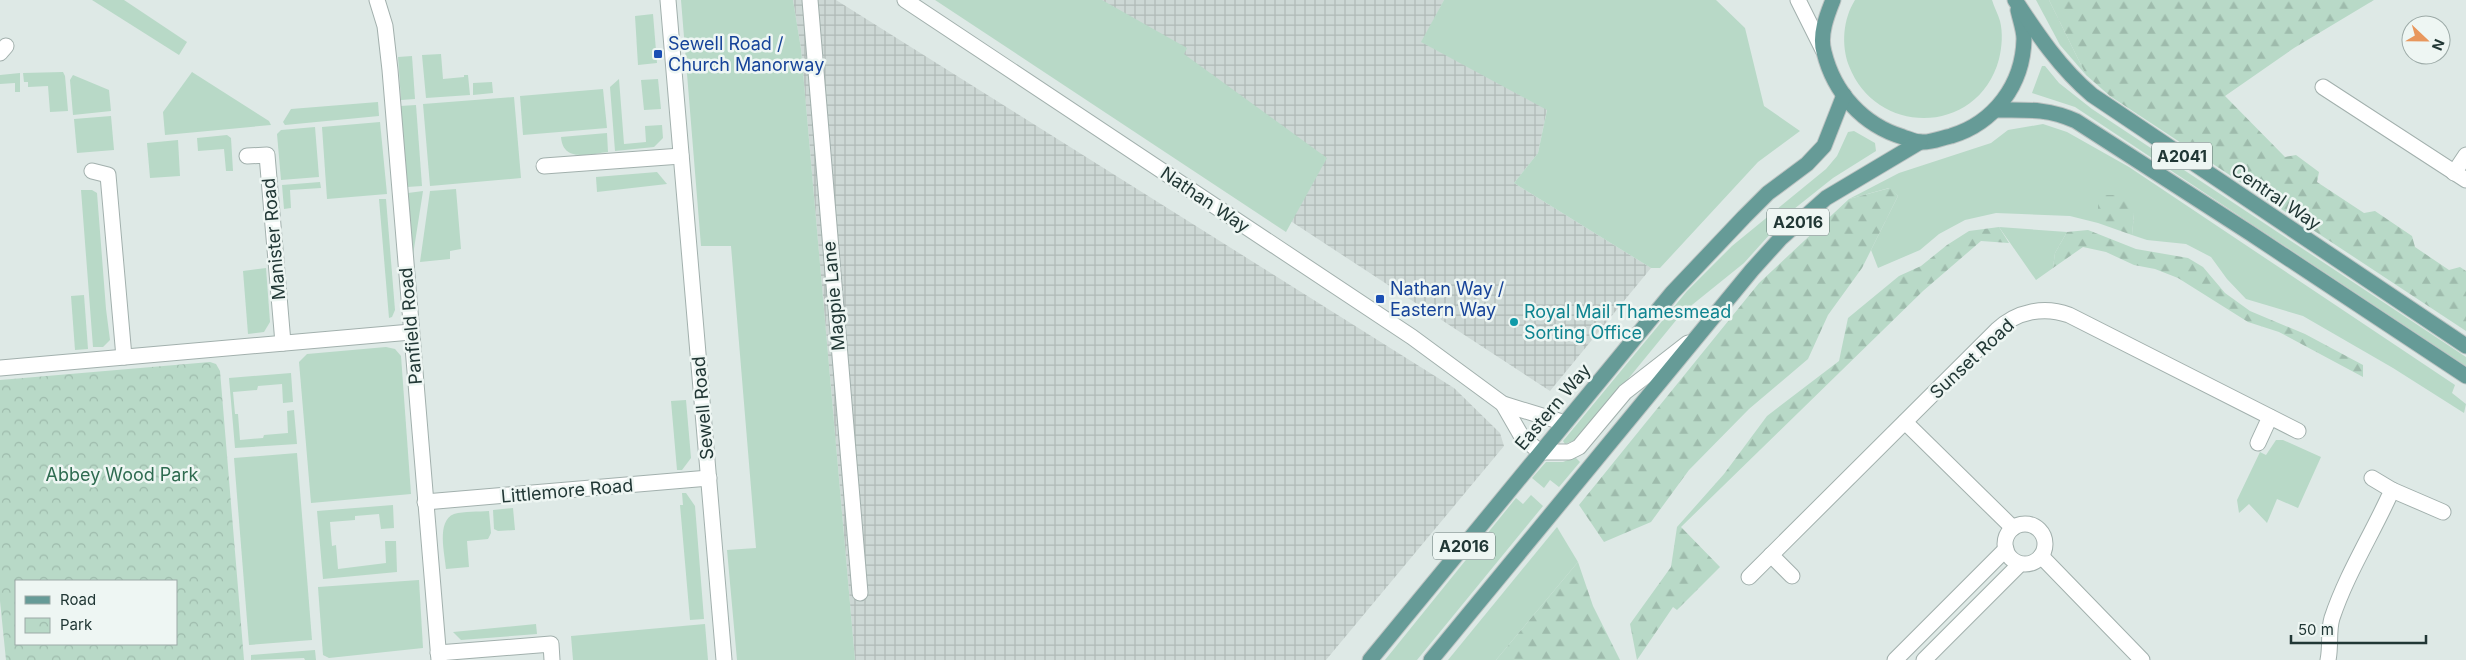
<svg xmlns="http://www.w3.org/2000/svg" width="2466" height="660" viewBox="0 0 2466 660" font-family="Inter,sans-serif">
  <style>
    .industrial { fill: url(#industrial-grid) }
    .grass { fill: #b8d9c7 }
    .forest { fill: url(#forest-firs) }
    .park { fill: url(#park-crowns); fill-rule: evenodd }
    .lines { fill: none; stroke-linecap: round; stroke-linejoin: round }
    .minor-casing { stroke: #a2b0ad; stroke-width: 17 }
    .major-casing { stroke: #bcc3c2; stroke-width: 17 }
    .minor { stroke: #fff; stroke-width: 15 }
    .major { stroke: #669b97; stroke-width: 15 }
    .transit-dot { fill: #1a4fb4; stroke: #eef6f3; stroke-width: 2 }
    .culture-dot { fill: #0f9aa8; stroke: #eef6f3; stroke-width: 2 }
    .labels { text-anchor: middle; stroke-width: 5; stroke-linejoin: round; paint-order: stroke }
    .shield { fill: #eef6f3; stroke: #5e706e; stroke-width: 1 }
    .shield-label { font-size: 16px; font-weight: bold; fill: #213735 }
    .transit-label { font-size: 18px; fill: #164399; stroke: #eef6f3; text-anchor: start }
    .street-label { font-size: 18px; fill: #213735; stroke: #eef6f3 }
    .culture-label { font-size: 18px; fill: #0d838f; stroke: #eef6f3; text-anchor: start }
    .park-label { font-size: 18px; fill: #2e6b50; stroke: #eef6f3 }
  </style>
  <defs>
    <pattern id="industrial-grid" width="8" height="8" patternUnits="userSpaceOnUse" patternTransform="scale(1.25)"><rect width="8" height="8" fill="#cdd8d5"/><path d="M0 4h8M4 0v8" fill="none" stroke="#b0bab7"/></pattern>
    <pattern id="forest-firs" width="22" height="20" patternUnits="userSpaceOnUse" patternTransform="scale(1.25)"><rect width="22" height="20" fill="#b8d9c7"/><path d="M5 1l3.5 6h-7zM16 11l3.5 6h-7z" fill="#9ebbac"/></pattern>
    <pattern id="park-crowns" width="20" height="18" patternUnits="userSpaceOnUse" patternTransform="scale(1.25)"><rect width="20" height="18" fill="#b8d9c7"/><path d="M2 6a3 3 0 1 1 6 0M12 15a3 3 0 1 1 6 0" fill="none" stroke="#9ebbac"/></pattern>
  </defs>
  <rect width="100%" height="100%" fill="#dee9e6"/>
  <!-- industrial -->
  <g class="industrial">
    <polygon points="793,0 836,0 1454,388 1500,433 1504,446 1326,660 855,660 801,49"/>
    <polygon points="953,0 1444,0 1422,42 1547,109 1538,153 1514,183 1651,268 1550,391"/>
  </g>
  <!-- grass -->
  <g class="grass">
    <polygon points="92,0 124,0 187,42 179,55"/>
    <polygon points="681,0 793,0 801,49 855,660 737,660 727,550 756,548 731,246 701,246"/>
    <polygon points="935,0 1102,0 1187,48 1184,54 1327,158 1286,232"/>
    <polygon points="1444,0 1716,0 1745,28 1764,106 1800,131 1758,162 1660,268 1651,268 1514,183 1538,153 1547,110 1421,42"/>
    <path d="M1855,0H1992C1994,7 1998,14 2000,21C2003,33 2002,47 1999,59C1979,135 1877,138 1849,66C1841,45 1843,19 1855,0Z"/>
    <polygon points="2036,0 2049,0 2086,75 2060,45"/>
    <polygon points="653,14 657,63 638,65 635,16"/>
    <polygon points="441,54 443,79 464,77 464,75 468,75 470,95 426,98 422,55"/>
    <polygon points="412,56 415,99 401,100 398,57"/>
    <polygon points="2042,66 2045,66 2059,83 2092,109 2466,357 2466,366 2075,107 2032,93"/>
    <polygon points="63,72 65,76 68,111 50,112 48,86 28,87 28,82 24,82 23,73"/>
    <polygon points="192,72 269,121 271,125 165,135 163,112"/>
    <polygon points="20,73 20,92 15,92 15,83 0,84 0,75"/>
    <polygon points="73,75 109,90 111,111 73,115 70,80"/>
    <polygon points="619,79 624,144 646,142 645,126 662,125 663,138 654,147 615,151 610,87"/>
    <polygon points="658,79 661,109 644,110 641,80"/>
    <polygon points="492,82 493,93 473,95 473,83"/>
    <polygon points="603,89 607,128 523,135 520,96"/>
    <polygon points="514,97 521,178 430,186 423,104"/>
    <polygon points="378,102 379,116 285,125 283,122 291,109"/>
    <polygon points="416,105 422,186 407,187 400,106"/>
    <polygon points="111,116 114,150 77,153 74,119"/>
    <polygon points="380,122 387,194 327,199 322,127"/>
    <polygon points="2043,124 2067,132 2129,167 2455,385 2452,393 2466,404 2464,413 2393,368 2303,316 2246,299 2227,279 2211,257 2186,244 2147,240 2132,235 2134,214 2098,195 2098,223 2070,216 1996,213 1965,220 1939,234 1920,250 1878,268 1871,250 1898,196 1889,188 1849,199 1899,173 1991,143 2008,130"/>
    <polygon points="315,127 319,177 281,180 277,134 281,130"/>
    <polygon points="1854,131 1875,143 1876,151 1833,178 1789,213 1744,263 1682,313 1583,434 1573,441 1565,444 1563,441 1687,291 1732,246 1826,169 1837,156 1848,132"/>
    <path d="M607,133L608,152C590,154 563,163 561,137Z"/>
    <polygon points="227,135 231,138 233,171 226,171 224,149 198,151 197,138"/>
    <polygon points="178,140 180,176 150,178 147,143"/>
    <polygon points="657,172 667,184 597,192 596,177"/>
    <polygon points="320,182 321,188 290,190 291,208 284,209 282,185"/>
    <polygon points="456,189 461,249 450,251 450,259 420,262 430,191"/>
    <polygon points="81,190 92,190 97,193 106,309 110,340 103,347 93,347"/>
    <polygon points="423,191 413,255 408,193"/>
    <polygon points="379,199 386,199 395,310 392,317 389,318"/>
    <polygon points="1999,227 2067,232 2055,253 2053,268 2036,280"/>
    <polygon points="266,268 270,322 264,332 248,334 243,271"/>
    <polygon points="84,295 88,349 75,350 71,296"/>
    <polygon points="386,347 395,349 401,356 411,494 311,503 299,362 307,354"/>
    <polygon points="291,373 293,402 283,403 282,384 258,386 257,390 233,392 235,414 238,414 240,440 263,438 264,435 288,433 287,411 294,410 297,444 235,448 229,378"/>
    <polygon points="686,400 691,458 682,470 677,470 671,401"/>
    <polygon points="2276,440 2283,440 2321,457 2298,508 2277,499 2267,523 2249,504 2239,513 2237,500 2260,452 2266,455"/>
    <polygon points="297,453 312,640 249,645 234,458"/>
    <polygon points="1575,457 1580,462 1559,487 1550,480 1544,488 1532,478 1546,462 1563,462"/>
    <polygon points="682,493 686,493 695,506 704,619 690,620 680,505 683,505"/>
    <polygon points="1531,495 1543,506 1417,660 1385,660 1516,498 1523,504"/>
    <polygon points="393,505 394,528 381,529 379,514 355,516 355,520 330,522 332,546 336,545 338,569 386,563 385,541 396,541 397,572 323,579 317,511"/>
    <polygon points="513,508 515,530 498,531 494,529 493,510"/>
    <path d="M489,511L491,533L488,539L467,541L469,567L446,569C445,554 436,521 454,514C464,511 479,512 489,511Z"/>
    <polygon points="1557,527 1578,562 1496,660 1448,660"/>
    <polygon points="419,580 423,648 329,658 323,655 318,587"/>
    <polygon points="536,624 537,634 461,640 453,632"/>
    <polygon points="705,624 708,660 573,660 571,636"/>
    <polygon points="315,650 316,660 305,660 304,658 251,660 251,655"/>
  </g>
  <!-- forest -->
  <g class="forest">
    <polygon points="2049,0 2374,0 2294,48 2225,96 2285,157 2296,155 2319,172 2317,182 2364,213 2375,211 2412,236 2415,247 2449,270 2460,267 2466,271 2466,331 2110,96 2086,75"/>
    <polygon points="1890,188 1898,196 1862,268 1828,315 1808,359 1749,409 1689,470 1651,522 1604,542 1579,505 1759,283 1849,199"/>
    <polygon points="2098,195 2123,195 2134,214 2132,235 2098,223"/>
    <polygon points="1999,227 2009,243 1981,241 1923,291 1681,527 1720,567 1677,610 1673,607 1637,660 1630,624 1671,567 1677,527 1724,474 1767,416 1839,361 1848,318 1899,276 1921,266 1947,245 1969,231"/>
    <polygon points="2088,230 2136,249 2188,258 2203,267 2225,293 2250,311 2305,334 2363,365 2363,377 2279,332 2248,322 2178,278 2155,269 2134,265 2106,252 2083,247 2053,268 2055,253 2067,232"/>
    <polygon points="1578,562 1593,606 1620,660 1496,660"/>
  </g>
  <!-- park -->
  <path class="park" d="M210,362L216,364L220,371L244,660H6L0,601V380ZM176,581V644H16V581Z"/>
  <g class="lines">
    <!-- minor casing -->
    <g class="minor-casing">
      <g id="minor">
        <polyline points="377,0 385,26 390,70 439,660"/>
        <polyline points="668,0 724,660"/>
        <polyline points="810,0 860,593"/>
        <polyline points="905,0 1412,337 1503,404 1565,423"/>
        <polyline points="1798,0 1823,50"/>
        <polyline points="0,53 6,46"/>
        <polyline points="2323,87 2466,180"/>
        <polyline points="247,156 267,155 283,343"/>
        <polyline points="544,166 681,156"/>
        <polyline points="92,171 108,175 124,357"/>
        <polyline points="2454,173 2466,155"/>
        <polyline points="0,368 411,332"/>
        <polyline points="1503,404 1522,437 1540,452 1569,452 1579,447 1625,392 1688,343"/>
        <polyline points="1905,422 2013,528"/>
        <polyline points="2258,443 2270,417"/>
        <polyline points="2392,490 2443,512"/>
        <polyline points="425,502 709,478"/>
        <circle cx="2025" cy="544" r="20"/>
        <polyline points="1771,555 1792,576"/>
        <polyline points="2041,556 2142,660"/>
        <path d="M1749,577L1997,330C2017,311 2044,306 2069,315L2298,431"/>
        <polyline points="438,653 551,644 552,660"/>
        <polyline points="1895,660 2006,549"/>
        <polyline points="1924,660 2020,564"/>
        <path d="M2328,660C2331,646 2328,631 2332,618C2347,573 2373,533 2392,490L2372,478"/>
      </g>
    </g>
    <!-- major casing -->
    <g class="major-casing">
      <g id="major">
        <path d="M1833,0C1827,15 1819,35 1824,52C1834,93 1863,125 1903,137C1909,139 1915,142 1921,142C1931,143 1941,138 1951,136C1994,123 2023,85 2024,39C2024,30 2020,19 2018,10"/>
        <path d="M2015,0C2038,35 2060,68 2092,95L2466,346"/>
        <path d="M1995,110C2026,110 2047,108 2076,121L2250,233L2466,376"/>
        <polyline points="1370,660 1672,293 1744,217 1768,193 1807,164 1824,146 1844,95"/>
        <polyline points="1431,660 1752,270 1780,239 1826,198 1920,142"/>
      </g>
    </g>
    <!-- minor -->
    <use href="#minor" class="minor"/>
    <!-- major -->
    <use href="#major" class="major"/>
  </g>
  <!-- markers -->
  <g class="transit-dot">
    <rect x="653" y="49" width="10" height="10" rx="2.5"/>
    <rect x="1375" y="294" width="10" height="10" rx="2.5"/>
  </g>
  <circle class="culture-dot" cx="1514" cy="322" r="5"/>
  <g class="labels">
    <!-- shield labels -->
    <g class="shield">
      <rect x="2152" y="142.5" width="60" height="27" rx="4"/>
      <rect x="1767" y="208.5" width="62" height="27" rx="4"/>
      <rect x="1433" y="532.5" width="62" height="27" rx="4"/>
    </g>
    <g class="shield-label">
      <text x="2182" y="162">A2041</text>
      <text x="1798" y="228">A2016</text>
      <text x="1464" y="552">A2016</text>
    </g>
    <!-- transit labels -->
    <g class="transit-label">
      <text x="668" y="50">Sewell Road /<tspan x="668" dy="21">Church Manorway</tspan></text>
      <text x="1390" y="295">Nathan Way /<tspan x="1390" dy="21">Eastern Way</tspan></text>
    </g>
    <!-- street labels -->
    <g class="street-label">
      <text transform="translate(2276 197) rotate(34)" y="6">Central Way</text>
      <text transform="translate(1205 200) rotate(34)" y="6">Nathan Way</text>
      <text transform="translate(274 239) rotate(-95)" y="6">Manister Road</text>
      <text transform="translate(834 296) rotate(-95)" y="6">Magpie Lane</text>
      <text transform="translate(411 326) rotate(-95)" y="6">Panfield Road</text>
      <text transform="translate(1972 359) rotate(-43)" y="6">Sunset Road</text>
      <text transform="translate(1553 407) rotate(-50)" y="6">Eastern Way</text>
      <text transform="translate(703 408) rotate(-95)" y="6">Sewell Road</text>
      <text transform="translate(567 491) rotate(-5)" y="6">Littlemore Road</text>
    </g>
    <!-- culture labels -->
    <g class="culture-label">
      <text x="1524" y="318">Royal Mail Thamesmead<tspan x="1524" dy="21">Sorting Office</tspan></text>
    </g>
    <!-- park labels -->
    <g class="park-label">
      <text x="122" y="481">Abbey Wood Park</text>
    </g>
  </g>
  <!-- legend -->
  <rect x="15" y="580" width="162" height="65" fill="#eef6f3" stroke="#9caaa7"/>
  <rect x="25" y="596" width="25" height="8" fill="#669b97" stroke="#9caaa7"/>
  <text x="60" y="605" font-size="15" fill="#213735">Road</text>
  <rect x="25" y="618" width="25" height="15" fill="url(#park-crowns)" stroke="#9caaa7"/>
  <text x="60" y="630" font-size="15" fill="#213735">Park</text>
  <!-- north arrow -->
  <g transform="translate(2426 40) rotate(112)"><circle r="24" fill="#eef6f3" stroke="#9caaa7"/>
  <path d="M0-4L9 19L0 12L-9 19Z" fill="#e8975d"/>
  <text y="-8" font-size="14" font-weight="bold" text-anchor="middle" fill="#213735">N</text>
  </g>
  <!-- scale -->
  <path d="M2291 635v8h135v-8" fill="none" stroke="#213735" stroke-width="2.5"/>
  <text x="2298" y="635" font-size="15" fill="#213735" stroke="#eef6f3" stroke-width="4" paint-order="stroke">50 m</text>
</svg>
